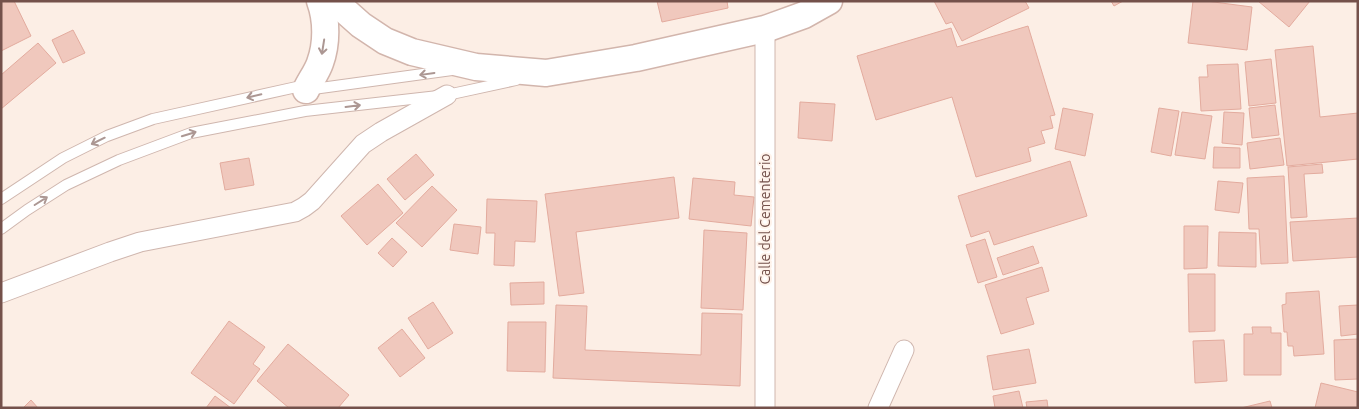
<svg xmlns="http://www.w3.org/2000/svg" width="1359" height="409" viewBox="0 0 1359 409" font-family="Ubuntu,sans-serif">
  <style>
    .building { fill: #f0c8bd; stroke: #e3ab9e }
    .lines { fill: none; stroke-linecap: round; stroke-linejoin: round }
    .service-casing { stroke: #cfb6ae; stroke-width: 12 }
    .minor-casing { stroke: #cfb6ae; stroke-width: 21 }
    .secondary-casing { stroke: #d2b5ac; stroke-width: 29 }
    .service { stroke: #fff; stroke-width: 10 }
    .minor { stroke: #fff; stroke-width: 19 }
    .secondary { stroke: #fff; stroke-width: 26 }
    .oneway { stroke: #ac9793 }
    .labels { text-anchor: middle; stroke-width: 4; stroke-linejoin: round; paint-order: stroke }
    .street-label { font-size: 14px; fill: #74514b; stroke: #fff3eb }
  </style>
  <rect width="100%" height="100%" fill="#fceee5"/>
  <!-- building -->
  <g class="building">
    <polygon points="1,1 14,1 31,36 1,51"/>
    <polygon points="657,1 727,1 728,8 662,22"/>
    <polygon points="934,1 1025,1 1029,8 962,41 952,22 946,24"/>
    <polygon points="1111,1 1123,1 1114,6"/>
    <polygon points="1193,1 1206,1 1252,7 1247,50 1188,43"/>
    <polygon points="1258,1 1310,1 1289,27"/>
    <polygon points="1028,26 1055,115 1050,116 1053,128 1041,131 1045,143 1028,148 1031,161 976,177 952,97 876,120 857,56 951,28 957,47"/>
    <polygon points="73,30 85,53 63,63 52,40"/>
    <polygon points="38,43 56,63 1,109 1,75"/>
    <polygon points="1313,46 1320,117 1358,113 1358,159 1287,166 1275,50"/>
    <polygon points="1271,59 1276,103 1249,106 1245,62"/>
    <polygon points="1238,64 1241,109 1201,111 1199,77 1208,77 1207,65"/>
    <polygon points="800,102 835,104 832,141 798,138"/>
    <polygon points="1275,105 1279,135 1252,138 1249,108"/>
    <polygon points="1063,108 1093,114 1085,156 1055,149"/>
    <polygon points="1159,108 1179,111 1171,156 1151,152"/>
    <polygon points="1182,112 1212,116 1205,159 1175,155"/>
    <polygon points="1224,112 1244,113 1242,145 1222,143"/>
    <polygon points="1280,138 1284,165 1250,169 1247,143"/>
    <polygon points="1214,147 1240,148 1240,168 1213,168"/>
    <polygon points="416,154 434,175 405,200 387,179"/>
    <polygon points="249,158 254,185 225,190 220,163"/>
    <polygon points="1070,161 1087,216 994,245 989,231 971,237 958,196"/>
    <polygon points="1322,164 1323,173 1304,174 1307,217 1291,218 1288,167"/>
    <polygon points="1284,176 1288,263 1261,264 1259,229 1249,229 1247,178"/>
    <polygon points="674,177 679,218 576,232 584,293 559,296 545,194"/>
    <polygon points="693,178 735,182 734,195 754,197 751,226 689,219"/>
    <polygon points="1218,181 1243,183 1239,213 1215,210"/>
    <polygon points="378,184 403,213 367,245 341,216"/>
    <polygon points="432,186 457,210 422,247 396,223"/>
    <polygon points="487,199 537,201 535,242 515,241 514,266 494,265 495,233 486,233"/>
    <polygon points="1358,218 1358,257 1293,261 1290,222"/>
    <polygon points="454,224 481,227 478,254 450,250"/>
    <polygon points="1184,226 1208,226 1207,268 1184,269"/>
    <polygon points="704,230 747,233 743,310 701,308"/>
    <polygon points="1219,232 1256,233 1256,267 1218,266"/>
    <polygon points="392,238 407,252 393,267 378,253"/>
    <polygon points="985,239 997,277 978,283 966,245"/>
    <polygon points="1033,246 1039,263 1003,275 997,258"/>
    <polygon points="1042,267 1049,291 1026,298 1034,324 1001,334 985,285"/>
    <polygon points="1188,274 1215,274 1215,331 1189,332"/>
    <polygon points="544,282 544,304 511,305 510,283"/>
    <polygon points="1319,291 1324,354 1294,356 1293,346 1288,346 1287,332 1284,332 1282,305 1286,304 1286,293"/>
    <polygon points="433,302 453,333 428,349 408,318"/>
    <polygon points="556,305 587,306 585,350 701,355 702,313 742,314 740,386 553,378"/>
    <polygon points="1358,305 1358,334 1341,336 1339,306"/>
    <polygon points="229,321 265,347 253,364 260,369 234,404 191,373"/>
    <polygon points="508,322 546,322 545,372 507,371"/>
    <polygon points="1252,327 1271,327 1271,333 1281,333 1281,375 1244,375 1244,334 1253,334"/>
    <polygon points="402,329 425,358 400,377 378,348"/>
    <polygon points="1358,339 1358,379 1335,380 1334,340"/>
    <polygon points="1224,340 1227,381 1195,383 1193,341"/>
    <polygon points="288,344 349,395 338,408 289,408 257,381"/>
    <polygon points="1029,349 1036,383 993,390 987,356"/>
    <polygon points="1321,383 1358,392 1358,408 1315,408"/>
    <polygon points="1019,391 1023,408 995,408 993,396"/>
    <polygon points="215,396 231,408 206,408"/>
    <polygon points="31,400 38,408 23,408"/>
    <polygon points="1047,400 1048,408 1027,408 1026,402"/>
    <polygon points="1270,401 1272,408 1241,408"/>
  </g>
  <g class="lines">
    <!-- service casing -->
    <g class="service-casing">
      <g id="service">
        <polyline points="1,199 63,158 107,136 153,119 301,86 306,90 452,70"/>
        <polyline points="1,229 27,210 66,185 119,160 191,133 305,111 447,95 516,80"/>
      </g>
    </g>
    <!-- minor casing -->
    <g class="minor-casing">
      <g id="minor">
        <polyline points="765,29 765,408"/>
        <polyline points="1,293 110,252 140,242 295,212 304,207 312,201 363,144 381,132 447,95"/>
        <polyline points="878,408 904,350"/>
      </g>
    </g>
    <!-- secondary casing -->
    <g class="secondary-casing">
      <g id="secondary">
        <polyline points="334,1 361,25 385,41 412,52 476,67 546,73 636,58 765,29 804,15 829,1"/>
        <path d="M306,90C310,81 317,72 320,63C327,44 327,20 320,1"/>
      </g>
    </g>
    <!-- service -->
    <use href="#service" class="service"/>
    <!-- minor -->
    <use href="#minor" class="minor"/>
    <!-- secondary -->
    <use href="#secondary" class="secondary"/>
  </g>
  <!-- one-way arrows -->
  <defs><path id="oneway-shaft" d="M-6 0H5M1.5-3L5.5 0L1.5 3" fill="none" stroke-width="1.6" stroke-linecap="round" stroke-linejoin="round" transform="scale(1.25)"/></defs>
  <g class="oneway">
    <use href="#oneway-shaft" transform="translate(323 47) rotate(99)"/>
    <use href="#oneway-shaft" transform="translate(427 74) rotate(172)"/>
    <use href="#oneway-shaft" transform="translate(254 96) rotate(167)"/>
    <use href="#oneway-shaft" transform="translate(353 106) rotate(-7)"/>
    <use href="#oneway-shaft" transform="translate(189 134) rotate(-17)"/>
    <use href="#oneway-shaft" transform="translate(98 141) rotate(154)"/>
    <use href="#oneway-shaft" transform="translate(41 201) rotate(-32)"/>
  </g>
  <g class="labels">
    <!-- street labels -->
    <g class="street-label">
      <text transform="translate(765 219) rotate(-90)" y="5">Calle del Cementerio</text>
    </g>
  </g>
  <!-- border -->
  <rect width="1359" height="409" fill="none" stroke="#74514b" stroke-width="5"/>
</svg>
